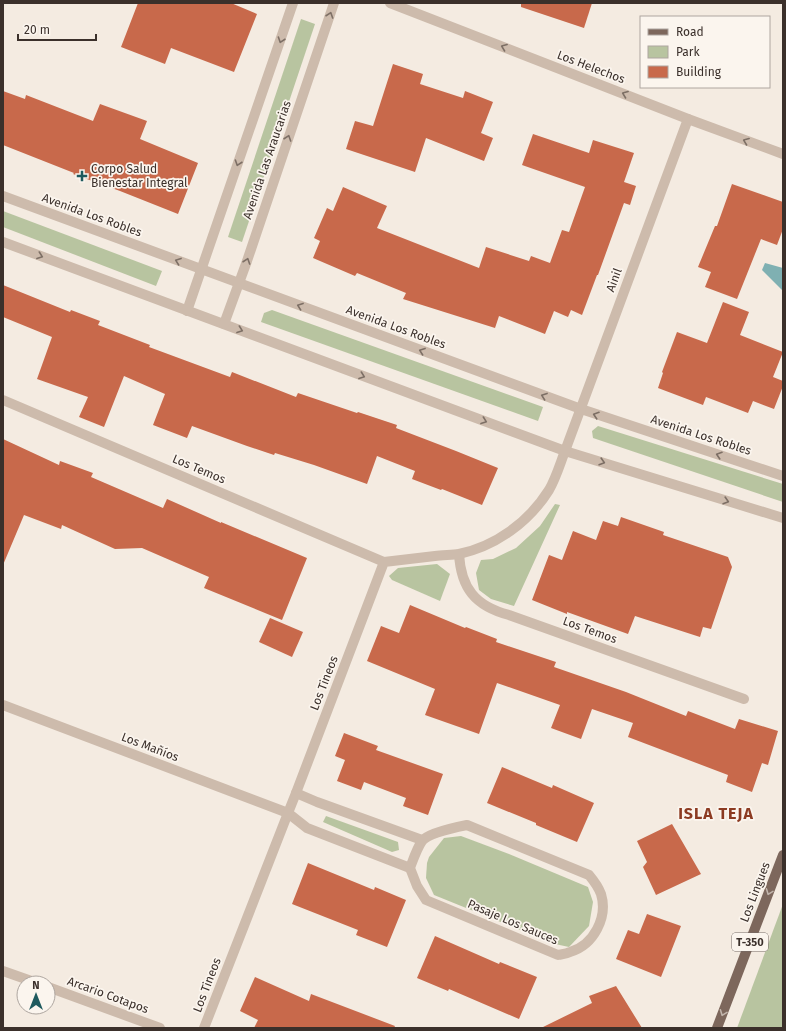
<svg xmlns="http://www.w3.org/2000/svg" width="786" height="1031" viewBox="0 0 786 1031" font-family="'Fira Sans',sans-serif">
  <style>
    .green { fill: #b8c4a0 }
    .water { fill: #7fb0b2 }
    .building { fill: #c8694b }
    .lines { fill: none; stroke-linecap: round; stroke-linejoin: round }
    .minor { stroke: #cdbbac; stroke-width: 10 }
    .primary { stroke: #7d675c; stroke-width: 10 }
    .oneway { stroke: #7d6f65 }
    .oneway2 { stroke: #c2b5ac }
    .poi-dot { fill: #1f5a5e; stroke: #fbf5ee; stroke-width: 1.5 }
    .labels { text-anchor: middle; stroke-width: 3.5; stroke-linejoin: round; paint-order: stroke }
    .shield { fill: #fbf5ee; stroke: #756b66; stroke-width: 1 }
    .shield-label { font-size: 11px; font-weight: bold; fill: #3b302b }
    .street-label { font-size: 12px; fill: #3b302b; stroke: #fbf5ee }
    .poi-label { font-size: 12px; fill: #3b302b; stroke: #fbf5ee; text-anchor: start }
    .district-label { font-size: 16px; font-weight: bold; letter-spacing: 1px; fill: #8c3b22; stroke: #fbf5ee }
  </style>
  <rect width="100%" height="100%" fill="#f4ebe1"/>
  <!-- green -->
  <g class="green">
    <polygon points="301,19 315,24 242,242 228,237"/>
    <polygon points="3,211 162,271 156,286 3,227"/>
    <polygon points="272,310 543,407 538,421 261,322 264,313"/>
    <polygon points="598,426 783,484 783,502 593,438 592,431"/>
    <polygon points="555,504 560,505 514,606 491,599 479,590 476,573 481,560 493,559 516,548 540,526"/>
    <polygon points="437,564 450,574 440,601 392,580 389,576 398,568"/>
    <polygon points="326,816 398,842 399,850 392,852 323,822"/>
    <polygon points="461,836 509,854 588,887 593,902 589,926 569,947 555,944 434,895 426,878 427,863 429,857 444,838"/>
    <polygon points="783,904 783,1025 782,1028 737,1028"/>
  </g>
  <!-- water -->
  <polygon class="water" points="765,263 783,268 783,291 762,270"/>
  <!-- building -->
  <g class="building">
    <polygon points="138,3 231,3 257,14 234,72 171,48 165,64 121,47"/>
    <polygon points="521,3 592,3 584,28 521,7"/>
    <polygon points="393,64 423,74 420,84 463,98 465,91 493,102 481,133 493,138 484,161 426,138 415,172 346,149 355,121 373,126"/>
    <polygon points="3,91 25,99 26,95 93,121 100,104 147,121 140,139 198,163 178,214 120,191 73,174 74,173 3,145"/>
    <polygon points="533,134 589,153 593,140 634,153 624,182 636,186 630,205 624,203 598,275 597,275 582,315 571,310 568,317 554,311 545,334 499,316 495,328 403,299 406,293 357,273 355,276 313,258 320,241 314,238 327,208 333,211 343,187 387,206 377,228 479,268 486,247 529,261 531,256 550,263 562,230 569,232 585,187 522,165"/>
    <polygon points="732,184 783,202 783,229 777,245 761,239 737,299 705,287 711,272 698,267 715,226 717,226"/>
    <polygon points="3,285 70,312 71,310 100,321 98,325 150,345 149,347 230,377 232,372 296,397 298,393 357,413 358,412 397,425 396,428 456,451 498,468 482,505 442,489 441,490 412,479 415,471 377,456 367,484 314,465 275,453 274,455 247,446 192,426 187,438 153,425 165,394 124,376 104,427 79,417 88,397 37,379 52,337 3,317"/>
    <polygon points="723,302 749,312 740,335 783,352 773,377 783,381 783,386 774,409 753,401 748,413 706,397 703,405 658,388 663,373 662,372 677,332 707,343"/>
    <polygon points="3,439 59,465 60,461 93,473 91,477 163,508 167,499 221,523 221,522 307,558 282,620 204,588 209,577 142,548 115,549 62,525 61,529 24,515 3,565"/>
    <polygon points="621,517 664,532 663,535 728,557 732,567 711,629 703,627 700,637 635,616 628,634 567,612 567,614 532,600 549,555 562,560 573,531 596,540 603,521 618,526"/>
    <polygon points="410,605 465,628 466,627 497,639 496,642 556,662 554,667 626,692 686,716 688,711 735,729 739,719 778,731 768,765 762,763 752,792 726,782 728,775 628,737 633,723 592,709 581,739 551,728 560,705 497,683 479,734 425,715 435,689 367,661 381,626 399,633"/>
    <polygon points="270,618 303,632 292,657 259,642"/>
    <polygon points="344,733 378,746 376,750 443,774 428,815 403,806 406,798 364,782 361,790 337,781 345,760 335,756"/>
    <polygon points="502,767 552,788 553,785 594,803 577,842 536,825 536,823 487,803"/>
    <polygon points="672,824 701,874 656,895 643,867 647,862 637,841"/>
    <polygon points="308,863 374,890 375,887 406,900 387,947 356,935 358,930 292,904"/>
    <polygon points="647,914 681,926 661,977 616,959 628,930 639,934"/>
    <polygon points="435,936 499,964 500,962 537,977 519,1019 449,989 448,991 417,978"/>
    <polygon points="255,977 309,1001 311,994 395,1026 394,1028 254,1028 258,1020 240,1011"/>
    <polygon points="616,986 642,1028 541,1028 592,1003 589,996"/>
  </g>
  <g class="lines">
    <!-- minor -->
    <g class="minor">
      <polyline points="390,3 688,119 783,154"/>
      <polyline points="3,196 581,409 783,476"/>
      <polyline points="3,242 565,451 783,518"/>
      <polyline points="187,311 293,3"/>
      <polyline points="224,324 247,261 334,3"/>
      <polyline points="3,400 384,562"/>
      <path d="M459,554C461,588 475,606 509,615L744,699"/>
      <polyline points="3,705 288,813 307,828 410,868"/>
      <polyline points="296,793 317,802 422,840"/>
      <path d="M467,825L589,875C594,881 598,886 601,894C608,917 594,945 570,952C566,954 562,954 558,955L426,900L417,886L410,868C413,860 417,848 422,841C428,833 457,827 467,825Z"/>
      <polyline points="3,971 37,983"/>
      <polyline points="48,987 160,1028"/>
      <path d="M204,1028L288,813L296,793L384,562C401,560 418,558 435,556C443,555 452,555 459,554C496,546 529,522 549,490C556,478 560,464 565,451L688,119"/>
    </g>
    <!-- primary -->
    <polyline class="primary" points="717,1028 783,855"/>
  </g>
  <!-- one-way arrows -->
  <defs><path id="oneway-chevron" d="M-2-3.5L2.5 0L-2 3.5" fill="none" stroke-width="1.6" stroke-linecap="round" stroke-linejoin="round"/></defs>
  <g class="oneway">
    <use href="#oneway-chevron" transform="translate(330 15) rotate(-71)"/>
    <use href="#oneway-chevron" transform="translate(281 40) rotate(109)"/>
    <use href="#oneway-chevron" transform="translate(504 47) rotate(-159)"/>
    <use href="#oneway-chevron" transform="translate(625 94) rotate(-159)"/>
    <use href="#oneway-chevron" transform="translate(288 138) rotate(-71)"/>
    <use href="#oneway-chevron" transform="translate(746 141) rotate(-159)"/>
    <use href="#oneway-chevron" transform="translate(238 163) rotate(109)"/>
    <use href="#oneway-chevron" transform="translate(40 256) rotate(20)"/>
    <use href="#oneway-chevron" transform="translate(178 261) rotate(-160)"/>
    <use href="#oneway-chevron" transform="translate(247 261) rotate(-71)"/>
    <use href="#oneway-chevron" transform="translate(300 306) rotate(-160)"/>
    <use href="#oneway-chevron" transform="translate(240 330) rotate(20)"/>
    <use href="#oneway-chevron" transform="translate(422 351) rotate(-160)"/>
    <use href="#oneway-chevron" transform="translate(362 376) rotate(20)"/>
    <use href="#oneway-chevron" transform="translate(544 396) rotate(-160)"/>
    <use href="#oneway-chevron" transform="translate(596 415) rotate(-162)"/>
    <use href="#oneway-chevron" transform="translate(484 421) rotate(20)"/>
    <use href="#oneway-chevron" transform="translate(719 455) rotate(-162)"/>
    <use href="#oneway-chevron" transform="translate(602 462) rotate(17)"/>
    <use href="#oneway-chevron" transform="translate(726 501) rotate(17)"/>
  </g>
  <g class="oneway2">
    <use href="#oneway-chevron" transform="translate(769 892) rotate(111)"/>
    <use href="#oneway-chevron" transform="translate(723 1013) rotate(111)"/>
  </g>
  <!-- markers -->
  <path class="poi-dot" d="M80 170h4v4h4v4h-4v4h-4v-4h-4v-4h4z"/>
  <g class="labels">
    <!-- shield labels -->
    <rect class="shield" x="732" y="933" width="36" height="18" rx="3"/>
    <g class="shield-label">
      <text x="750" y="946">T-350</text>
    </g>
    <!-- street labels -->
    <g class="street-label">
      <text transform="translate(591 67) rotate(21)" y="4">Los Helechos</text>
      <text transform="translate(267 160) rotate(-71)" y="4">Avenida Las Araucarias</text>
      <text transform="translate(92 215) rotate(20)" y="4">Avenida Los Robles</text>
      <text transform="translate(614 280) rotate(-70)" y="4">Ainil</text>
      <text transform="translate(396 327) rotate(20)" y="4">Avenida Los Robles</text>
      <text transform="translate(701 435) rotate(18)" y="4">Avenida Los Robles</text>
      <text transform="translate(199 469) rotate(23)" y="4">Los Temos</text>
      <text transform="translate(590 630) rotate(20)" y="4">Los Temos</text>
      <text transform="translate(324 683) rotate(-69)" y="4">Los Tineos</text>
      <text transform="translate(150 747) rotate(21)" y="4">Los Mañíos</text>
      <text transform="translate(755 892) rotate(-69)" y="4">Los Lingues</text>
      <text transform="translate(513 922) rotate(23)" y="4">Pasaje Los Sauces</text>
      <text transform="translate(207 985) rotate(-69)" y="4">Los Tineos</text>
      <text transform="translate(108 995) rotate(20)" y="4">Arcario Cotapos</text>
    </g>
    <!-- poi labels -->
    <g class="poi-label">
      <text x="91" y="173">Corpo Salud<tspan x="91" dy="14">Bienestar Integral</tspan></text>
    </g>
    <!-- district labels -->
    <g class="district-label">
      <text x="716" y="819">ISLA TEJA</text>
    </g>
  </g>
  <!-- border -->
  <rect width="786" height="1031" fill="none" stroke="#3b302b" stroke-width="8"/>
  <!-- legend -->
  <rect x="640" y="16" width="130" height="72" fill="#fbf5ee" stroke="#aea6a0"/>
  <rect x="648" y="29" width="20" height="6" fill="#7d675c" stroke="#aea6a0"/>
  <text x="676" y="36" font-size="12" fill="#3b302b">Road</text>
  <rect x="648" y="46" width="20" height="12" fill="#b8c4a0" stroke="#aea6a0"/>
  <text x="676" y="56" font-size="12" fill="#3b302b">Park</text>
  <rect x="648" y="66" width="20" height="12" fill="#c8694b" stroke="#aea6a0"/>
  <text x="676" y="76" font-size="12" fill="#3b302b">Building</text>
  <!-- north arrow -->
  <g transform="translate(36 995)"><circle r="19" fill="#fbf5ee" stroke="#aea6a0"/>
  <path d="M0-3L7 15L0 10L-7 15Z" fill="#1f5a5e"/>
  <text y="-6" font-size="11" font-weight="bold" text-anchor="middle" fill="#3b302b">N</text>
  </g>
  <!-- scale -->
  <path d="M18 34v6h78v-6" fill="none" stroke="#3b302b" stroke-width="2"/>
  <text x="24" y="34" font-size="12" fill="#3b302b" stroke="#fbf5ee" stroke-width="3" paint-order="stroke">20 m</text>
</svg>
